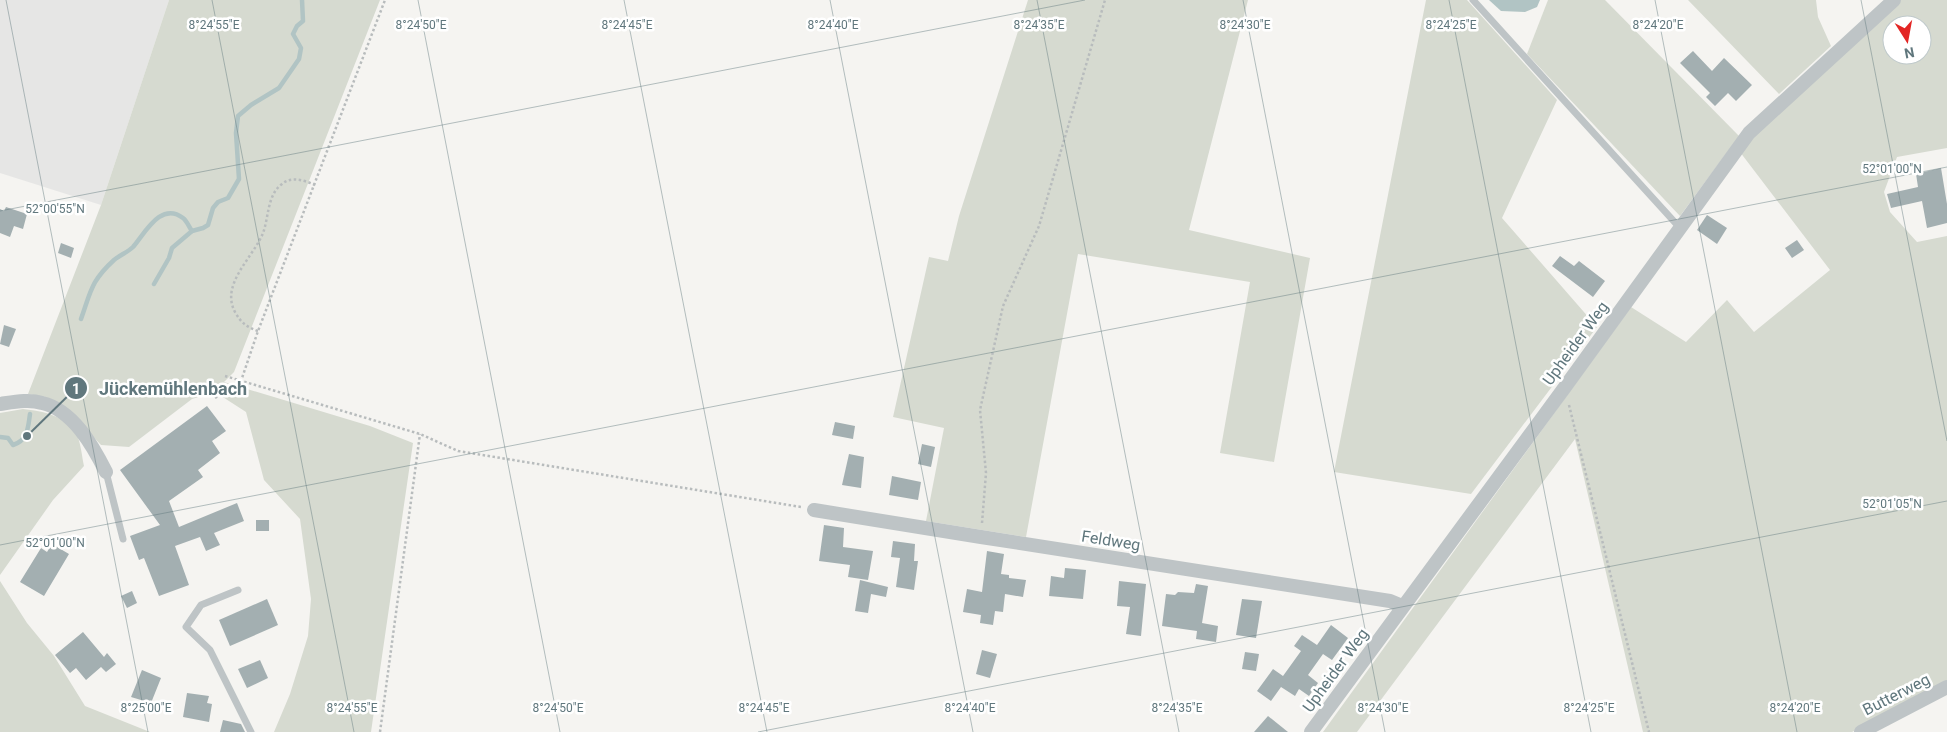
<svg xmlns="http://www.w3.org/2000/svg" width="1947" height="732" viewBox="0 0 1947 732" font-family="Roboto,sans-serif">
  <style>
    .built { fill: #e6e6e5 }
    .green { fill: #d6dad0; fill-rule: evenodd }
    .water { fill: #b1c4c4 }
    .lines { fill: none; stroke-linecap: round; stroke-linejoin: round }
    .stream { stroke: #b1c4c4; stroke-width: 4.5 }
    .building { fill: #a3afb1 }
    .path { stroke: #b8bcbd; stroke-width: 2.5; stroke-dasharray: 2.5 2.5; stroke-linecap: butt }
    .lane { stroke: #bec4c6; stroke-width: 7 }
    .street { stroke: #bec4c6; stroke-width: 14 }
    .ticks { fill: none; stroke: #60777d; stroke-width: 1; stroke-opacity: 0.45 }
    .labels { text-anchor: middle; stroke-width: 5; stroke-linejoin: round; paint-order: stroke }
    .street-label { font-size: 16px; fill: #60777d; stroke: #fff }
    .ticks-label { font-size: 12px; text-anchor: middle; fill: #60777d; stroke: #fff; stroke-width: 5; stroke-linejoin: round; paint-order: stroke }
    .leader { fill: none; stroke: #60777d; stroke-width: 2 }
    .callout-dot { fill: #60777d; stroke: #fff; stroke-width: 2 }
    .mark-label { font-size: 15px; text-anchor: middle; font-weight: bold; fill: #fff }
    .callout-label { font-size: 18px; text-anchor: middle; font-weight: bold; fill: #60777d; stroke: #fff; stroke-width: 5; stroke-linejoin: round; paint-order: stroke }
  </style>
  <rect width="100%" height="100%" fill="#f5f4f1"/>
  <!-- built -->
  <polygon class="built" points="0,0 169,0 101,205 0,173"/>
  <!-- green -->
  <g class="green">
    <polygon points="169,0 380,0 234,372 224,382 370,426 413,443 371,732 274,732 290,694 308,636 311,599 300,519 264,480 246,412 215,392 192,399 129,447 101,445 85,428 45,397 28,394 101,205"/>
    <polygon points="1028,0 1248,0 1189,230 1310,258 1274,462 1220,453 1250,282 1078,254 1026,537 926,521 944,428 893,417 929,257 948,261 959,216"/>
    <polygon points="1426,0 1467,0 1557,100 1502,218 1597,327 1471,494 1334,472"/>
    <polygon points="1548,0 1605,0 1739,136 1680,216 1527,54"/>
    <polygon points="1688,0 1816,0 1818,17 1831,46 1779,94"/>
    <path d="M1901,0H1947V148L1897,157L1884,192L1890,212L1917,242L1947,236V681L1852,732H1643L1575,439L1357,732H1323L1631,307L1686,342L1727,300L1754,332L1830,270L1740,152L1765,123ZM1892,25H1922V55H1892Z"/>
    <path d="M23,409C43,411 67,416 77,435C81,444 82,457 84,466L53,500L0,575V413Z"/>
    <polygon points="0,581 27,623 54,656 85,706 150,732 0,732"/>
  </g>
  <!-- water -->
  <polygon class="water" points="1489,0 1540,0 1537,7 1525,12 1501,11"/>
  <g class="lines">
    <!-- stream -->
    <g class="stream">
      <polyline points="154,284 169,258 172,248 192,231 203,228 208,225 213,208 218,202 228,198 239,179 236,133 238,116 251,105 279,88 299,59 301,48 293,34 297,26 303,21 302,0"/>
      <path d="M81,319C91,291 91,281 114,260C120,255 128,252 133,247C145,233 161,201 183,218C187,221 189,227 192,231"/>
      <path d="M0,437L8,438L13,445C28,440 28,428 30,414"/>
    </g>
  </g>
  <!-- building -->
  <g class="building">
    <polygon points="1693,51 1712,71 1724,58 1752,85 1736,101 1728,93 1715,106 1706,97 1710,93 1680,63"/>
    <polygon points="1941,168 1947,204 1947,223 1927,228 1922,201 1891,208 1887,194 1918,187 1916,174"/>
    <polygon points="6,207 27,214 23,229 14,226 10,237 0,233 0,209 4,211"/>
    <polygon points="1707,215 1727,228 1717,244 1697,230"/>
    <polygon points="1797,240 1804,250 1792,258 1785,248"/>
    <polygon points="61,243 74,248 71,258 58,253"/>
    <polygon points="1560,256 1574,266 1579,261 1605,281 1593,297 1552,266"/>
    <polygon points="4,325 16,329 9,347 0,344"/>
    <polygon points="207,406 226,431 212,441 220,453 198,470 203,477 169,501 179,527 237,503 244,521 214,533 220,545 206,551 200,537 175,546 189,585 159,596 144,558 139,560 130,536 160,525 120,470"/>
    <polygon points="835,422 855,426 853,439 832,435"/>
    <polygon points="922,444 935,447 931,467 918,464"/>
    <polygon points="849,454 864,457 861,488 842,485"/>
    <polygon points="892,476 921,482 918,500 889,495"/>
    <rect x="256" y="520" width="13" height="11"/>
    <polygon points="824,525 844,528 843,547 873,551 868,580 848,577 850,565 819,561"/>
    <polygon points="893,541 915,544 914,561 918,561 914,590 896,587 900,558 891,557"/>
    <polygon points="52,544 69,554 44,596 20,582 41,548 47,552"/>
    <polygon points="987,551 1004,554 1001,574 1009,575 1009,578 1026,580 1023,597 1005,594 1003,612 995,611 993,625 980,623 981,615 963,612 967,589 982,592"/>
    <polygon points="1065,568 1086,570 1083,599 1049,596 1051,576 1064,578"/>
    <polygon points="860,580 888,587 886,597 871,594 868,613 855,611"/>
    <polygon points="1119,581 1146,584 1141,636 1126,634 1130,607 1117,606"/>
    <polygon points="1196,584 1208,586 1202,623 1218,626 1216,642 1196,639 1197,631 1162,626 1166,594 1175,595 1178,592 1194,593"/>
    <polygon points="132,591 137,603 127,608 121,596"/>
    <polygon points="267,599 278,625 230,646 219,620"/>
    <polygon points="1242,599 1262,601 1256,638 1236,635"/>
    <polygon points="1331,625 1348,638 1332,660 1323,654 1308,675 1318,683 1309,696 1299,689 1295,696 1281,687 1271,701 1257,691 1273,669 1283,676 1301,651 1294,646 1302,635 1317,645"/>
    <polygon points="83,632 104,657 107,653 116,664 106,672 101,667 86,680 76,668 70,673 55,655"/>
    <polygon points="982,650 997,654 990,678 976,674"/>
    <polygon points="1245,652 1259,654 1256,671 1242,669"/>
    <polygon points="260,660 268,678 247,688 238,669"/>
    <polygon points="142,670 161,678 151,703 131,697"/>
    <polygon points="187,693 209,696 207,703 212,704 209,722 183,717"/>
    <polygon points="1268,716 1288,732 1254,732"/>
    <polygon points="223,720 241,724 245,732 220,732"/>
  </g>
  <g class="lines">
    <!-- path -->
    <g class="path">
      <path d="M258,331C247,327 241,323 235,312C220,284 253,258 263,233C269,217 267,195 282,184C291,176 304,180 315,185"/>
      <polyline points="225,376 420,434 458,451 801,507"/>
      <polyline points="215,398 241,381 258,331 385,0"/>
      <polyline points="1569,405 1649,732"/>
      <polyline points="982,523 986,473 980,410 1003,306 1039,226 1105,0"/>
      <polyline points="380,732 420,434"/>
    </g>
    <!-- lane -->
    <g class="lane">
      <polyline points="1473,0 1680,228"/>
      <polyline points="106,472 123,539"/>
      <polyline points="238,590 201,605 186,627 210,650 251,732"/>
    </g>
    <!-- street -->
    <g class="street">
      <path d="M0,404C14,402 29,399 42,403C73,410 93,446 106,472"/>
      <polyline points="814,510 981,537 1390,601 1402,606"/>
      <polyline points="1311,732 1565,387 1749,133 1894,0"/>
      <polyline points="1861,732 1947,687"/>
    </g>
  </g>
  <!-- ticks -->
  <path class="ticks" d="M6,0L148,732M212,0L354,732M418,0L560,732M624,0L767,732M830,0L973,732M1037,0L1179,732M1243,0L1385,732M1449,0L1591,732M1655,0L1797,732M1861,0L1947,441M0,211L1085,0M0,545L1947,167M758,732L1947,501"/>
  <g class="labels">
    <!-- street labels -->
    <g class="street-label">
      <text transform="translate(1575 343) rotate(-54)" y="6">Upheider Weg</text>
      <text transform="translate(1111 540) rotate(9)" y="6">Feldweg</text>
      <text transform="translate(1335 670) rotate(-54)" y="6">Upheider Weg</text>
      <text transform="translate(1896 694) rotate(-27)" y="6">Butterweg</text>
    </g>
  </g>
  <g class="ticks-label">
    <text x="214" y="29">8°24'55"E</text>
    <text x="421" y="29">8°24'50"E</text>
    <text x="627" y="29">8°24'45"E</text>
    <text x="833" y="29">8°24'40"E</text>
    <text x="1039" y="29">8°24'35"E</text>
    <text x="1245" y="29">8°24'30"E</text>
    <text x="1451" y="29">8°24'25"E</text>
    <text x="1658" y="29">8°24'20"E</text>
    <text x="1892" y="173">52°01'00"N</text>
    <text x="55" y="213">52°00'55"N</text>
    <text x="1892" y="508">52°01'05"N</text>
    <text x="55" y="547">52°01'00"N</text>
    <text x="146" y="712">8°25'00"E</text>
    <text x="352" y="712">8°24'55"E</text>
    <text x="558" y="712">8°24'50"E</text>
    <text x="764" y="712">8°24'45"E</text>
    <text x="970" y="712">8°24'40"E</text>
    <text x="1177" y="712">8°24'35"E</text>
    <text x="1383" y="712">8°24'30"E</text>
    <text x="1589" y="712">8°24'25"E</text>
    <text x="1795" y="712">8°24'20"E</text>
  </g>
  <!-- callouts -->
  <path class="leader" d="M27 436L76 388"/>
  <g class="callout-dot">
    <circle cx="27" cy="436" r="5"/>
    <circle cx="76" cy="388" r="12"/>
  </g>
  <g class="mark-label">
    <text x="76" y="394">1</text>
  </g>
  <g class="callout-label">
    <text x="173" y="395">Jückemühlenbach</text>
  </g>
  <!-- north arrow -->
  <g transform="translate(1907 40) rotate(169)"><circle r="24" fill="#ffffff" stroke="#bfc9cb"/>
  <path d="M0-4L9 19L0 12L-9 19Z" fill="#e32624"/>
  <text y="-8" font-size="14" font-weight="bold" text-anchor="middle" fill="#60777d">N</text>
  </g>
</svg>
